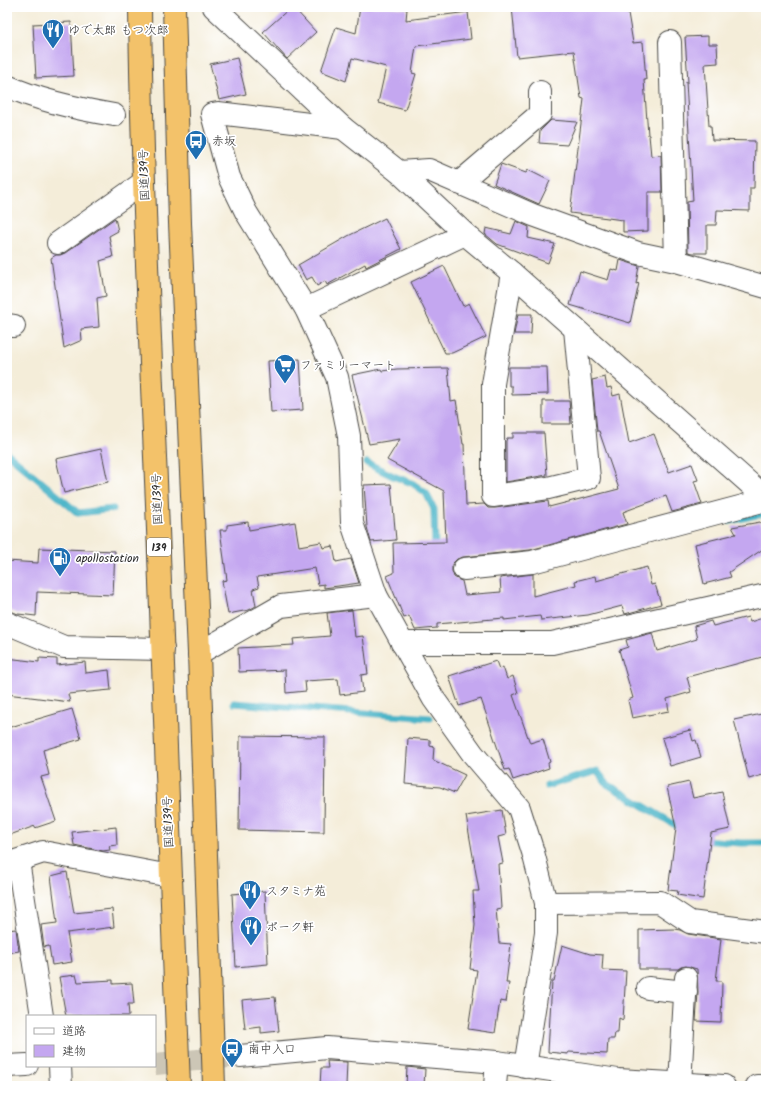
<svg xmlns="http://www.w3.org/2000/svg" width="773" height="1093" viewBox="0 0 773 1093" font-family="Kalam,'Klee One',sans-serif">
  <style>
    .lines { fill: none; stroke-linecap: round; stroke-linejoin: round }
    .stream { stroke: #4ab4c7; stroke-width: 7 }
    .building { fill: #c4a7f0 }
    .street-tunnel { stroke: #ccc6b6; stroke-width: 22; stroke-dasharray: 22 11; stroke-linecap: butt }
    .street-casing { stroke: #494845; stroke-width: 24 }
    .highway-casing { stroke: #494845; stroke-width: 24 }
    .street { stroke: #fff; stroke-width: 22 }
    .highway { stroke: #f3c26a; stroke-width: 22 }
    .labels { text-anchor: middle; stroke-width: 3.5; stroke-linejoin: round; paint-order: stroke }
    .shield { fill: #fff; stroke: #6b6b6b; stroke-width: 1 }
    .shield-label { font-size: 11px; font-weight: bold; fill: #2b2b2b }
    .poi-label { font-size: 12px; fill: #2b2b2b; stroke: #fff; text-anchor: start }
    .street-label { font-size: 12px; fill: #2b2b2b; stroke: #fff }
  </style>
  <rect width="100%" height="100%" fill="#fff"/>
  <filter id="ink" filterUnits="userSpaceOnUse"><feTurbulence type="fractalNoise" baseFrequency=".025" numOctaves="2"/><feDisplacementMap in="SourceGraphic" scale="8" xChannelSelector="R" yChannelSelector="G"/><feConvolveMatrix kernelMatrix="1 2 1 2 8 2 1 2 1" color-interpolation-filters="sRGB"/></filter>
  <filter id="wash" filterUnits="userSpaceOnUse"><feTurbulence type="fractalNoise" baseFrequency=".012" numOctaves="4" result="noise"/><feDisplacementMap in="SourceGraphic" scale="16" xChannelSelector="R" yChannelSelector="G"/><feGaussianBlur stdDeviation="0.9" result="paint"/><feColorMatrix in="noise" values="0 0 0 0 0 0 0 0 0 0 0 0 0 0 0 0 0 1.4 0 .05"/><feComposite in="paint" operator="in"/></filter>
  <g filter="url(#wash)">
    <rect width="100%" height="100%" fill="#f4edd9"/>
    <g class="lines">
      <!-- stream -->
      <g class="stream">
        <polyline points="7,453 78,513 113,509"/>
        <polyline points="367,463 393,476 412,483 426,493 434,509 435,550"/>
        <polyline points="730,521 764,513"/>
        <polyline points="234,703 430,718"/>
        <polyline points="547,786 597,771 607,784 682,829"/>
        <polyline points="702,840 741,843 766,843"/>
      </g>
    </g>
    <g id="blocks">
      <!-- building -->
      <g class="building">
        <polygon points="291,7 293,7 316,32 287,59 263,32"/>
        <polygon points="360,7 390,7 407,9 406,20 468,12 471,39 416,46 412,73 416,74 405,110 378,103 386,67 352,58 346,81 321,71 336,27 356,33"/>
        <polygon points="512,7 627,7 633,43 643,42 646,80 644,80 648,135 649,135 651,156 661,155 662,192 648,192 648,231 623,232 623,220 570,213 584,99 581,98 574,51 517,57"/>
        <polygon points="71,22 74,76 36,78 33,24"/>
        <polygon points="708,36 708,44 717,44 718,63 705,64 709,126 711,126 712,140 755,141 754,188 750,188 750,211 717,210 716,225 707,225 707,253 693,253 688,252 687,202 693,201 686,82 688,82 685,37"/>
        <polygon points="237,58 246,94 219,100 210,64"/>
        <polygon points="551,120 577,122 567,145 539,143 540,131"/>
        <polygon points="501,164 526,173 528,170 550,181 539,204 494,184"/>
        <polygon points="115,218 118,231 109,236 113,257 100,261 106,296 97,298 99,327 81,329 82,340 64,348 51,258 56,255 60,255 65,253"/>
        <polygon points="385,218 401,249 366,267 365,264 327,285 325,281 317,286 312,277 306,280 298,265 348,236"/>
        <polygon points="516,221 529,227 528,238 555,244 548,263 497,244 485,234 486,228 511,234"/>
        <polygon points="620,260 639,266 636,284 639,283 630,323 570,305 580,271 608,280 611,269 618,271"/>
        <polygon points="444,266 463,306 469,303 486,337 452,353 445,353 411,282"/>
        <polygon points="518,314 532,314 531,334 514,334"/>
        <polygon points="300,359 303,410 271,412 268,361"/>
        <polygon points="509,367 547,367 548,394 512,395 512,386 509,386"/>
        <polygon points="448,368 451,401 456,400 463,444 464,444 466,505 484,504 488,508 495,508 548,501 549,507 619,489 599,431 597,431 592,380 605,377 607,388 611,387 613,396 620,394 629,443 654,434 669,472 692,464 698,480 694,481 702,504 672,512 666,496 623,512 627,524 530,550 463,557 457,559 452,564 452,571 454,577 459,580 462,581 465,595 501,592 500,578 533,574 533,596 576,585 575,581 595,576 596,581 647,567 651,585 655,584 661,604 625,614 622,606 588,615 541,620 540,616 504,620 504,618 437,624 437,628 415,630 409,616 404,618 387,576 394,573 393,543 446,542 444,491 387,460 400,439 369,444 352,375 381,369 382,371 397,369"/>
        <polygon points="543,401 569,401 571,424 543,424"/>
        <polygon points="513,433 544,433 547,475 506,482 506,441 507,438 513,438"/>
        <polygon points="101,449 108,482 64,493 56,459"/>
        <polygon points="391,484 396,540 371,542 367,527 364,485"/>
        <polygon points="248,522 249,530 295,522 299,546 321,542 323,548 333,546 336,562 351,559 359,583 324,588 324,584 318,585 315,568 257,577 259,587 253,589 256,606 249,610 228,614 222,581 227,580 220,530 227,530 227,525"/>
        <polygon points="760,522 766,531 766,547 729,572 731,577 704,584 695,544 736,534 732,527"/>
        <polygon points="39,548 115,551 113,595 37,592 36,616 18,614 13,612 7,608 7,561 38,563"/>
        <polygon points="352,610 355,637 363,636 368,674 361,675 363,692 340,695 338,679 305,681 306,691 286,693 285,670 239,672 238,648 294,645 293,639 330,636 327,613"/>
        <polygon points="748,617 750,622 766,617 766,656 687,677 691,692 667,699 669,711 632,718 628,700 633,698 619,650 628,647 626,640 652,633 657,651 697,639 694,626 711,621 713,626"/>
        <polygon points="7,658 39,662 39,658 57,659 57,665 85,662 86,673 109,670 111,690 68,694 70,702 7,694"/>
        <polygon points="496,661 499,669 503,667 507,679 513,676 518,693 513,695 530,743 543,739 550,762 548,763 549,768 513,780 509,769 505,770 481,699 459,706 449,676"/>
        <polygon points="72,709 81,739 43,750 49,775 41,777 56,821 35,828 35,826 7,836 7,728"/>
        <polygon points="766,713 766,774 749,779 734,720"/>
        <polygon points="690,730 693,741 696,740 701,757 670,766 662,738"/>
        <polygon points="240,736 325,737 324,832 239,830"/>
        <polygon points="408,738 430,740 430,746 434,747 433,760 465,775 455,793 440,787 405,784"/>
        <polygon points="689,782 693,798 722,792 730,829 711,833 703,899 677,895 678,891 668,890 676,828 667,787"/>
        <polygon points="502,810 506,835 498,837 503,863 498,864 501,908 496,909 499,943 511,944 506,983 509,983 506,1002 500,1001 495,1033 468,1029 477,970 470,969 475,925 473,891 479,891 466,816"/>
        <polygon points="116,827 117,845 109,846 110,850 103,851 74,845 72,832"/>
        <polygon points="67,872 74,913 112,909 114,927 67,933 72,962 52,965 49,946 44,947 41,925 57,923 51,876"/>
        <polygon points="265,891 268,964 236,967 232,894"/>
        <polygon points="16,929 19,951 7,953 7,930"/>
        <polygon points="674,929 680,930 688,934 721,939 716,981 722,981 721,1022 696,1021 698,993 697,969 686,966 681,967 678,969 639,969 639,930"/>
        <polygon points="562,945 590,954 603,955 602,970 626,971 623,1020 619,1018 618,1033 615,1033 614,1039 608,1039 607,1054 568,1052 568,1054 548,1052 552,981 554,981"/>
        <polygon points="76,975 78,982 113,980 113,984 132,983 134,1004 128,1004 129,1016 66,1016 59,977"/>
        <polygon points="275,997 279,1031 261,1033 261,1027 245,1029 242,1000"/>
        <polygon points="327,1061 347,1062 346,1086 320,1086 321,1068 328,1068"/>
        <polygon points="407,1067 425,1069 424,1086 406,1086"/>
      </g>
    </g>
  </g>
  <g filter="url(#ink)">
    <use href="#blocks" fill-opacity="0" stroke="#494845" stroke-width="1"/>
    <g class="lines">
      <!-- street-tunnel -->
      <polyline class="street-tunnel" points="155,1064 240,1056"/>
      <!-- street casing -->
      <g class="street-casing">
        <g id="street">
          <polyline points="214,7 343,128 399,172 465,234 512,273 766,498"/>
          <polyline points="670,42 676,261"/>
          <path d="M7,86C40,101 78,109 114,115"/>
          <polyline points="343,128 218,113 212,114 229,177 246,212 306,309 337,377 349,436 352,523 376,595 433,698 473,754 519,808 533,852 546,903 546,933 525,1067"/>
          <polyline points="399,172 429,170 533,215 638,253 676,261 766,287"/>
          <polyline points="459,183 540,114 540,92"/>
          <polyline points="58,243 144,182"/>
          <polyline points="512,273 493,384 493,496 548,488 589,478 575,329"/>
          <polyline points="306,309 465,234"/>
          <polyline points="7,325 14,326"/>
          <polyline points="464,569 532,562 766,500"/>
          <polyline points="7,623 64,647 163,649"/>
          <polyline points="402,643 552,643 766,595"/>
          <polyline points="199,653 281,606 376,595"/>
          <polyline points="18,861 42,1016"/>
          <polyline points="7,864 43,852 170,876"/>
          <polyline points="546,903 660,902 690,922 766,932"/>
          <polyline points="648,988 686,992"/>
          <polyline points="240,1056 327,1048 497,1062 618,1080 724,1086"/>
          <polyline points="7,1066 27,1065"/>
          <polyline points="60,1066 61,1086"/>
          <polyline points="680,1084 686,978"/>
          <polyline points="495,1086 497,1062"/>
          <polyline points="757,1086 766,1086"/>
        </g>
      </g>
      <!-- highway casing -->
      <g class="highway-casing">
        <g id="highway">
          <path d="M140,7C142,190 152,372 159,555C166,732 171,909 179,1086"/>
          <polyline points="174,7 180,223 199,653 214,1086"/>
        </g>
      </g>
      <!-- street -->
      <use href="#street" class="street"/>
      <!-- highway -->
      <use href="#highway" class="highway"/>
    </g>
  </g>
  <!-- icons -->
  <defs>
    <g id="restaurant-pin" transform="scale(1.15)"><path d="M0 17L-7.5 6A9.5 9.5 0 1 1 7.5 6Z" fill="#1f6fb2" stroke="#fff"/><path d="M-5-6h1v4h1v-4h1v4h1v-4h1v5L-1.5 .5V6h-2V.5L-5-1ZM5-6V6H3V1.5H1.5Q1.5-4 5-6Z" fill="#fff"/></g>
    <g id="bus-pin" transform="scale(1.15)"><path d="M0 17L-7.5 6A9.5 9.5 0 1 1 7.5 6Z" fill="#1f6fb2" stroke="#fff"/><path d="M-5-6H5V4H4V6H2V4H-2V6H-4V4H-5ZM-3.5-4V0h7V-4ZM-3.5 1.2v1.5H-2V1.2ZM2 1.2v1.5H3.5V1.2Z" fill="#fff"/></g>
    <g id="supermarket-pin" transform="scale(1.15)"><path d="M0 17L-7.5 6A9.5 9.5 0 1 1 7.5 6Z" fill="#1f6fb2" stroke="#fff"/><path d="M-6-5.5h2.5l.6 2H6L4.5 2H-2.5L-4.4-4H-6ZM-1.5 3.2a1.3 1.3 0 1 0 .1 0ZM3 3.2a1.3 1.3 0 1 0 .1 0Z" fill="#fff"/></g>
    <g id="fuel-pin" transform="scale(1.15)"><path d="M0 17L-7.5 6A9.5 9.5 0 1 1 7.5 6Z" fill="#1f6fb2" stroke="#fff"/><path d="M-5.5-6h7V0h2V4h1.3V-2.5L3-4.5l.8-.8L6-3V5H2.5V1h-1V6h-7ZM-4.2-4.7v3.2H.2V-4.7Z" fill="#fff"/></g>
  </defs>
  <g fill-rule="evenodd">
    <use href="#restaurant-pin" x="53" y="30"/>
    <use href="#bus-pin" x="196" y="141"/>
    <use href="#supermarket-pin" x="285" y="365"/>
    <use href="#fuel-pin" x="60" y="558"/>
    <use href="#restaurant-pin" x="250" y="891"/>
    <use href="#restaurant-pin" x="251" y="927"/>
    <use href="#bus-pin" x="232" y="1049"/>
  </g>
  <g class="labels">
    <!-- shield labels -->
    <rect class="shield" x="147" y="538" width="24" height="18" rx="3"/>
    <g class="shield-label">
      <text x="159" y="551">139</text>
    </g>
    <!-- poi labels -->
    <g class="poi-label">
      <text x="68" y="34">ゆで太郎 もつ次郎</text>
      <text x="212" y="145">赤坂</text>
      <text x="300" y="369">ファミリーマート</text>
      <text x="76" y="562">apollostation</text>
      <text x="266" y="895">スタミナ苑</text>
      <text x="266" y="931">ポーク軒</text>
      <text x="248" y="1053">南中入口</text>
    </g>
    <!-- street labels -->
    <g class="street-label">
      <text transform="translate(144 175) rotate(-92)" y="4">国道139号</text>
      <text transform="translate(157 499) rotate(-92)" y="4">国道139号</text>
      <text transform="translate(168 822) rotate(-92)" y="4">国道139号</text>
    </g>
  </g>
  <!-- margin -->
  <rect width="773" height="1093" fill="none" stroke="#fff" stroke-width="24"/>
  <!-- legend -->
  <rect x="26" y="1015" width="130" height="52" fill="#ffffff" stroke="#aaaaaa"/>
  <rect x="34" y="1028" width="20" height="6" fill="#ffffff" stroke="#aaaaaa"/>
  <text x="62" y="1035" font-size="12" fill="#2b2b2b">道路</text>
  <rect x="34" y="1045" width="20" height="12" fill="#c4a7f0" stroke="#aaaaaa"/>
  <text x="62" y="1055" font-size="12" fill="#2b2b2b">建物</text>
</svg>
